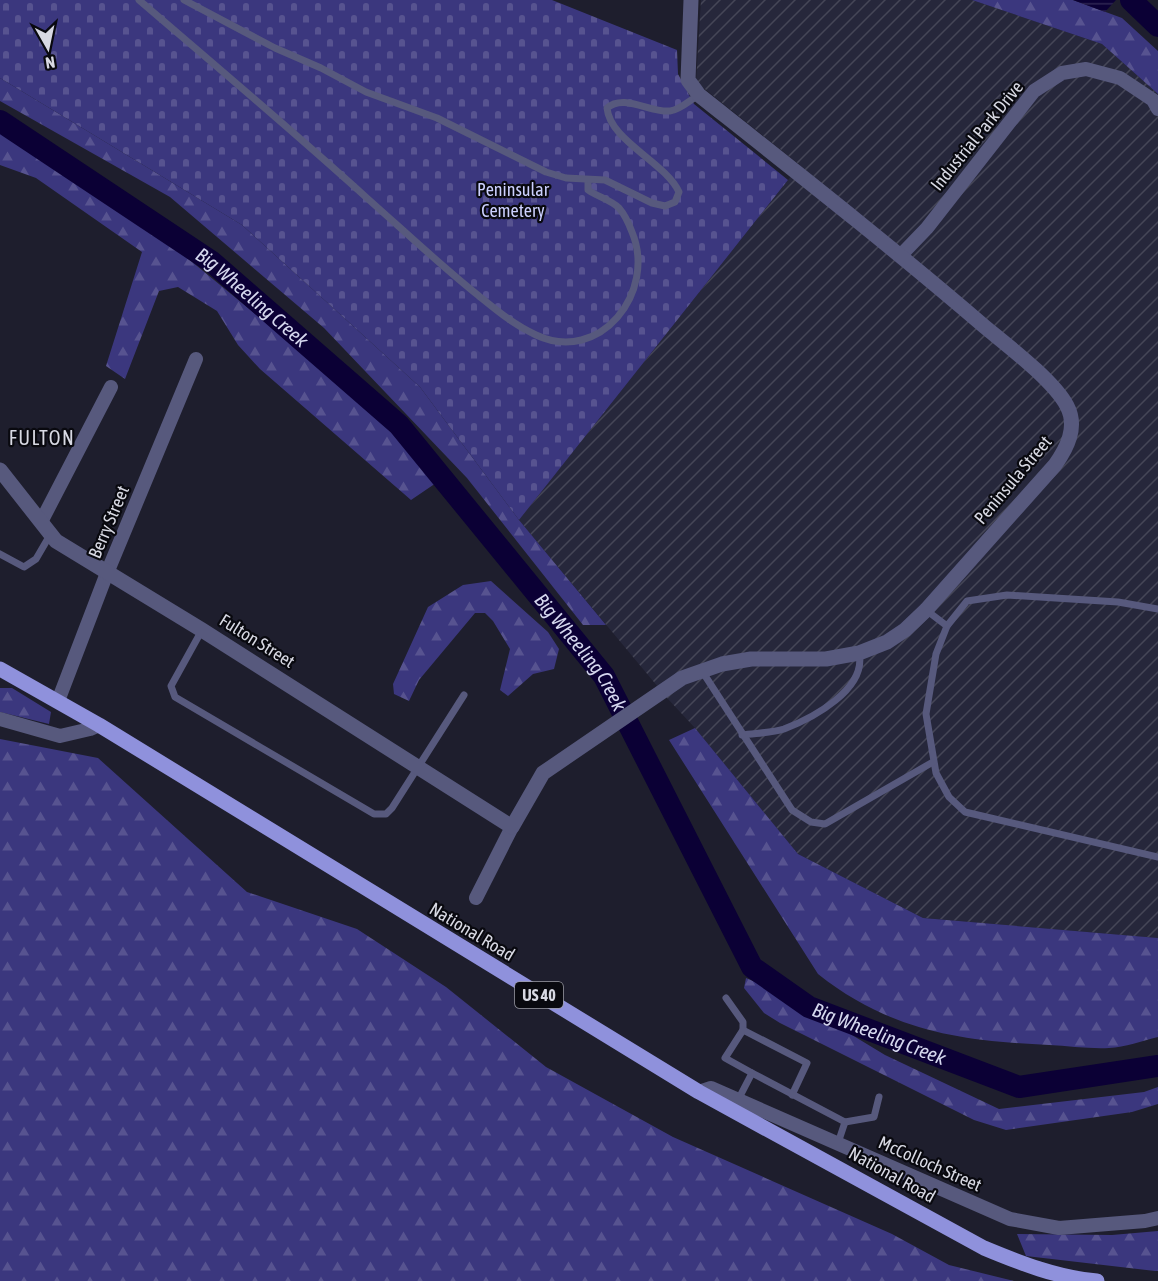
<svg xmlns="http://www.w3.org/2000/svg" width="1158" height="1281" viewBox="0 0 1158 1281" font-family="'Asap Condensed',sans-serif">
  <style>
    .industrial { fill: url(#industrial-furrows) }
    .forest { fill: url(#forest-firs) }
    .cemetery { fill: url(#cemetery-stones) }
    .water { fill: url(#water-rules) }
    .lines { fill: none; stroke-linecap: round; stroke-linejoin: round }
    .river { stroke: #0b0035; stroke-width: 22 }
    .service { stroke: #57597d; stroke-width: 7 }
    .minor { stroke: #57597d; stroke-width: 14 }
    .tertiary { stroke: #57597d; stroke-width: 15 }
    .primary { stroke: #8f91dc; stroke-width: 15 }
    .labels { text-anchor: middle; stroke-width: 4.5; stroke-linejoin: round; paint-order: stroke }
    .shield { fill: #09090f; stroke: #9a9ba3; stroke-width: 1.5 }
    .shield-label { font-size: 16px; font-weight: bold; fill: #d8d9e3 }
    .street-label { font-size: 18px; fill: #d8d9e3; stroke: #09090f }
    .park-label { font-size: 18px; fill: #cdd1ff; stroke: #09090f }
    .water-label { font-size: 20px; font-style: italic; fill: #d5d7ee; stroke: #09090f }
    .neighbourhood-label { font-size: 20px; letter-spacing: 1.5px; fill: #d8d9e3; stroke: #09090f }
  </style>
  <defs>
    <pattern id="industrial-furrows" width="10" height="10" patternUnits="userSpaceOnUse" patternTransform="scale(1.5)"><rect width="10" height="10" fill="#26273b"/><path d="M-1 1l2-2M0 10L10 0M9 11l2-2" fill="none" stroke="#454657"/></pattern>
    <pattern id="forest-firs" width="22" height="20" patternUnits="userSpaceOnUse" patternTransform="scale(1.5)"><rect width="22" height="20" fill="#3b377e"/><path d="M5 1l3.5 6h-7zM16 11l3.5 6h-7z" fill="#575390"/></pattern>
    <pattern id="cemetery-stones" width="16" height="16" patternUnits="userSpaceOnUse" patternTransform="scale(1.5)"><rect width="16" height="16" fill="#3b377e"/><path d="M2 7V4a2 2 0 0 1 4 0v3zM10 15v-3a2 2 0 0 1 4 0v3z" fill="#575390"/></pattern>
    <pattern id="water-rules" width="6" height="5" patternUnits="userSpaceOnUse" patternTransform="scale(1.5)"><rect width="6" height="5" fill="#0b0035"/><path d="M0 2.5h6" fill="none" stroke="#2e2552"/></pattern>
  </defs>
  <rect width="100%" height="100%" fill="#1e1e2d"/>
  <!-- industrial -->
  <polygon class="industrial" points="701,0 972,0 1102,44 1158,94 1158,938 923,918 798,854 695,728 668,699 519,520 800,165 696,82"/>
  <!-- forest -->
  <g class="forest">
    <polygon points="972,0 1073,0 1122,18 1158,51 1158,94 1102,44"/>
    <polygon points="0,78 242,225 420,387 519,520 606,625 583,625 467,478 324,328 170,197 0,101"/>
    <polygon points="0,133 146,224 372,410 436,483 411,500 260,369 238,345 217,311 178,287 159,291 125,379 106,366 142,252 36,178 0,165"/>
    <polygon points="491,581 548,632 559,649 554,669 533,674 508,696 500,690 510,649 493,621 485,613 475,613 419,680 409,701 394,694 393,684 428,607 463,585"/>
    <polygon points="0,688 12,688 51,712 49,724 0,712"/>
    <path d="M695,728L798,854L923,918L1158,938V1037C1142,1041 1125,1047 1109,1048C1090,1049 1069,1046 1049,1045C960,1041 890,1031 818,974L669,740Z"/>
    <polygon points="0,739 98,758 247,892 357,929 446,987 546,1067 673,1137 892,1234 949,1265 1014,1281 0,1281"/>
    <polygon points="746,978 786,995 885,1055 999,1109 1144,1092 1158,1087 1158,1104 1132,1112 1006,1130 974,1120 780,1023 764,1013 744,988"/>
    <polygon points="1158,1231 1158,1271 1155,1271 1026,1256 1017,1234 1112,1235"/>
  </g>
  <!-- cemetery -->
  <polygon class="cemetery" points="0,0 552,0 677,50 678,74 694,104 788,180 519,520 420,387 242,225 0,78"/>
  <!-- water -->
  <polygon class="water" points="1073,0 1116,0 1105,12"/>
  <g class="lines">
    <!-- river -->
    <g class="river">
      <polyline points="1131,0 1158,26"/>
      <path id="s1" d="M0,121L212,262L399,425L604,676L752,967L809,1007L1019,1087L1158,1066"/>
    </g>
    <!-- service -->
    <g class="service">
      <path d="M139,0C216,66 293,131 368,199C403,230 437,262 474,292C494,308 512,324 536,335C600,365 657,292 632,232C629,224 625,215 619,208C611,200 598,197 588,190V180"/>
      <path d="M184,0L275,48L321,68L366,92L437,118L546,172L566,178L605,180L652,203L665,206L675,202L679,192C665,162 610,141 607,108C624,93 650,113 670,111C680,110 690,100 699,95"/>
      <polyline points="0,554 24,567 36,559 50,535"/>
      <polyline points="1158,609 1118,602 1007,595 967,601 947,626 936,654 926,714 936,773 949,797 965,812 1158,857"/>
      <polyline points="926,610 947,626"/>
      <polyline points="202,630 171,686 175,697 374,814 386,814 392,808 464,695"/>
      <polyline points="702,671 792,810 811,822 825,824 933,762"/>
      <path d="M742,735C756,733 771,733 784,729C813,718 867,689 859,653"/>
      <polyline points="726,998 743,1022 743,1030"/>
      <polyline points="752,1073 725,1058 743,1030 807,1063 792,1095"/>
      <polyline points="738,1100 752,1073 845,1122 838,1143"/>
      <polyline points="845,1122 874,1117 879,1097"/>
    </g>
    <!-- minor -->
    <g class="minor">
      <polyline points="901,255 927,228 1034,91 1062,73 1086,69 1120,78 1153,100 1158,109"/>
      <polyline points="41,522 111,387"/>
      <polyline points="58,701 107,573 196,359"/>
      <polyline points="0,719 60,736 90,729 99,725"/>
      <polyline points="476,898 512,827"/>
      <polyline points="699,1092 711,1088 1010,1219 1059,1228 1145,1221 1158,1218"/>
    </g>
    <!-- tertiary -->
    <path class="tertiary" d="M0,470L56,541L202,630L512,827L543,773L682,678L722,664L751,659H826L859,653L887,642L905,630L926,610L1055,465C1067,448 1078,427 1067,406C1054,381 1008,346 985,327C892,247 795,171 699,95L688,80L691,0"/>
    <!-- primary -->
    <path class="primary" d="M0,669L99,725L699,1092L984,1248C1020,1263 1058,1278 1097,1281"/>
  </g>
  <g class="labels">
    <!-- shield labels -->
    <rect class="shield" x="515" y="982" width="48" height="26" rx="4.5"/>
    <g class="shield-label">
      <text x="539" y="1001">US 40</text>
    </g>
    <!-- street labels -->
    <g class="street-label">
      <text transform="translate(977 136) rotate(-51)" y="6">Industrial Park Drive</text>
      <text transform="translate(1013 480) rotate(-50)" y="6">Peninsula Street</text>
      <text transform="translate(109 522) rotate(-67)" y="6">Berry Street</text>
      <text transform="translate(257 641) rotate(32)" y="6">Fulton Street</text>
      <text transform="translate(472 932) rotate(31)" y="6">National Road</text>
      <text transform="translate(930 1164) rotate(24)" y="6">McColloch Street</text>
      <text transform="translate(892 1175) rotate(29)" y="6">National Road</text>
    </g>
    <!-- park labels -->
    <g class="park-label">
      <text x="513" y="196">Peninsular<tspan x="513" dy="21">Cemetery</tspan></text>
    </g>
    <!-- water labels -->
    <g class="water-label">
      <text dy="7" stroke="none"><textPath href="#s1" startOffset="308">Big Wheeling Creek</textPath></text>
      <text dy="7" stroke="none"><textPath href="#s1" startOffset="794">Big Wheeling Creek</textPath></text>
      <text dy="7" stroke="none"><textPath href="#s1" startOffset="1298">Big Wheeling Creek</textPath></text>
    </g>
    <!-- neighbourhood labels -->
    <g class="neighbourhood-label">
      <text x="42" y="445">FULTON</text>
    </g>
  </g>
  <!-- north arrow -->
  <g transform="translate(48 48) rotate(171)" stroke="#09090f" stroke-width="4.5" paint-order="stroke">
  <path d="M0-4.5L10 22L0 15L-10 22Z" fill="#d8d9e3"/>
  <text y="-9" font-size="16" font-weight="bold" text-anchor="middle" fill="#d8d9e3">N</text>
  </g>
</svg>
